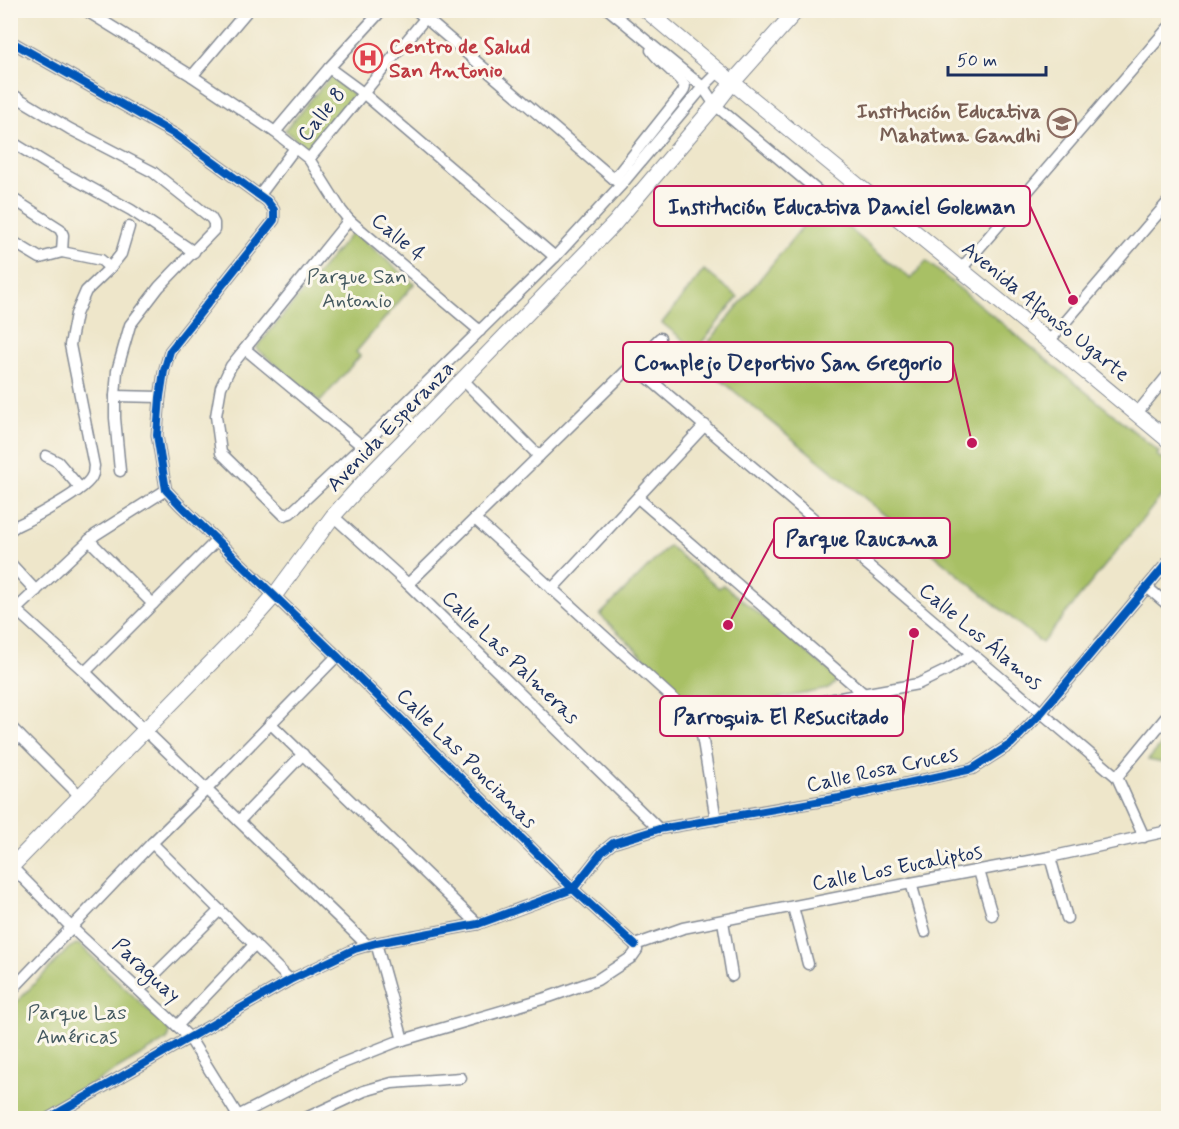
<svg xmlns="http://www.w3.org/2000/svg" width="1179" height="1129" viewBox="0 0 1179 1129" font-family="Mynerve,sans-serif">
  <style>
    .green { fill: #a8c065; stroke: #627862; stroke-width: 1.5 }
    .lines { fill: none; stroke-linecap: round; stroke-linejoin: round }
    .street-casing { stroke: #848a94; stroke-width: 13 }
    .secondary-casing { stroke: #848a94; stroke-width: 17 }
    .street { stroke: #fff; stroke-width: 10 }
    .secondary { stroke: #fff; stroke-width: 15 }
    .cycleway-casing { stroke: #fbf7ec; stroke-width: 11 }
    .cycleway { stroke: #0057b8; stroke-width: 8 }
    .labels { text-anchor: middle; stroke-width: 6; stroke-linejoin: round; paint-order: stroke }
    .health-label { font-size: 21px; font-weight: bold; fill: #be3a42; stroke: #fbf7ec; text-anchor: start }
    .education-label { font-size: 21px; font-weight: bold; fill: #785e54; stroke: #fbf7ec; text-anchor: end }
    .street-label { font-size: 21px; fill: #1b2f5e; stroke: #fbf7ec }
    .park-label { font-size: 21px; fill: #455a60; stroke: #fbf7ec }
    .leader { fill: none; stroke: #c2185b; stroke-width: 2 }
    .callout-dot { fill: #c2185b; stroke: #fbf7ec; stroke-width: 2 }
    .callout { fill: #fbf7ec; stroke: #c2185b; stroke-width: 2 }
    .callout-label { font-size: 22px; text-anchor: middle; font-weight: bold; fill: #1b2f5e }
  </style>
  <rect width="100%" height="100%" fill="#fbf7ec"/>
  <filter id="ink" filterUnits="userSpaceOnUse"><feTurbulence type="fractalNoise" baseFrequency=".0167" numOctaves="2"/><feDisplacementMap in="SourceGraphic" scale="12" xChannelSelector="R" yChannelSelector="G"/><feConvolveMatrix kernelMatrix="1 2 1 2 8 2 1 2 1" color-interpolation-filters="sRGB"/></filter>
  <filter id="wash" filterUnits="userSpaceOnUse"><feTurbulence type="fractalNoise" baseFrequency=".008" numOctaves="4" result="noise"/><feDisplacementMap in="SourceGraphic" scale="24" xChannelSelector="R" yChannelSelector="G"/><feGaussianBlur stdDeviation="1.35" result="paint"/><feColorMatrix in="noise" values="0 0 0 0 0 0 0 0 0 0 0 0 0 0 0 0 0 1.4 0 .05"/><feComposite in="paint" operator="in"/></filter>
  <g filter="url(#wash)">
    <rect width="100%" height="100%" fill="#eee6ca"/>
    <!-- green -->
    <g class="green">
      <polygon points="331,76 354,95 307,149 285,130"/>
      <polygon points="820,205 911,279 926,261 1159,452 1157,455 1163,460 1166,458 1168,460 1168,488 1042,643 695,359"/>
      <polygon points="353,231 414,284 356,352 360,356 320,402 256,348"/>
      <polygon points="704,270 738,297 696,350 662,323"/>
      <path d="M669,546L719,588L723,585L835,675C838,682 833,685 828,689L701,713L647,663L648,661L600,615Z"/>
      <polygon points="1168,737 1168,764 1148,760"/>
      <path d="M76,944L80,945L168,1029C171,1033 170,1036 167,1040L35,1118H11V1008L69,948Z"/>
    </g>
  </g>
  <g filter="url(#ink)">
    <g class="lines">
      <!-- street casing -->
      <g class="street-casing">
        <g id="street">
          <polyline points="85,10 192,76 275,132 309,159 341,210 349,220 480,331"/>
          <polyline points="416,10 621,185"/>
          <polyline points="609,10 703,87 715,105 819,192"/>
          <polyline points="10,41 176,135 267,201 274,210 274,220 170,351 164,371 160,397 157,435 166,490 180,505 337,656 573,889 635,945"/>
          <polyline points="329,68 363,93 555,257"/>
          <polyline points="192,76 248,10"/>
          <polyline points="10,93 70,129 153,172 211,218 214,223 214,230 159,287 130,325 117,371 115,396 115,418 120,471"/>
          <polyline points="275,132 329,68 382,10"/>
          <polyline points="10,141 49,165 131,210 194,252"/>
          <polyline points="309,159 432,10"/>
          <path d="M614,179L683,92L685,86C676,73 661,64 651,50"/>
          <polyline points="259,196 295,148"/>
          <polyline points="10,197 60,229 63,235 62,252"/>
          <polyline points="349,220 231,366 221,387 216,416 221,453 284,515 290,513 295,509 362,446 555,257 621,185 703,87 718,72"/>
          <polyline points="10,240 40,258 62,252 101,260 110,268"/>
          <polyline points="961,269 1168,28"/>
          <polyline points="1050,340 1168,202"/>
          <polyline points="245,349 362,446"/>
          <polyline points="633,365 1117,777 1144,837"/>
          <polyline points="463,380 539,456"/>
          <polyline points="115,396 160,397"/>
          <polyline points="1137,413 1168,375"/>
          <polyline points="46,456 58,462 80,488"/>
          <polyline points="638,498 863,693"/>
          <polyline points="333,516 408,584 659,829"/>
          <polyline points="475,519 700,723 716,820"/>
          <path d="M10,530L16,526C31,519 87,490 92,476C94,473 93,470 94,466L70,345L76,314L86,291L110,268L121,254L129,227"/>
          <polyline points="89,540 153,604"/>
          <polyline points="10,563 36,591"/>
          <polyline points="408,584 660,338"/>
          <polyline points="1148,588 1168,605"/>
          <polyline points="552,589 705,425"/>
          <polyline points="15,609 85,672 368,946"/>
          <polyline points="11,614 95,535 166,490"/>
          <polyline points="85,672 216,541"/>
          <polyline points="270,723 478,924"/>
          <polyline points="700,723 918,684 947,670 972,654"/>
          <polyline points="10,726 81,797"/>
          <polyline points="10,745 20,736"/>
          <polyline points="1117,777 1168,715"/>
          <polyline points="239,821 303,754"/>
          <polyline points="152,843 290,980"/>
          <polyline points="1050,857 1067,918"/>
          <polyline points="12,867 72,928 189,1037 238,1116"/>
          <polyline points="979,871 992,915"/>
          <polyline points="911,883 925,932"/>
          <polyline points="793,907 808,964"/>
          <polyline points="723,921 732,976"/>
          <polyline points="376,943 403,1040"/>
          <polyline points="635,945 683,928 911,883 1050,857 1168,831"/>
          <polyline points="139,990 220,910"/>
          <polyline points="10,992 152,843 207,789 337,656"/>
          <polyline points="177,1026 255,944"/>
          <polyline points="49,1118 290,980 355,949 376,943 478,924 573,889 602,852 613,843 659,829 839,798 972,769 1011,744 1041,713 1168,562"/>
          <polyline points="234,1118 333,1067 396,1042 549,997 597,980 632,957 637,950 635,945"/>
          <polyline points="306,1118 364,1091 392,1083 461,1078"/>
        </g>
      </g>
      <!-- secondary casing -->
      <g class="secondary-casing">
        <g id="secondary">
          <path d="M646,10C818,156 995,295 1168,440"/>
          <polyline points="10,868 249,624 274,596 333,516 372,473 614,224 715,105 732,83 797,10"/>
        </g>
      </g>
      <!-- street -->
      <use href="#street" class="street"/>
      <!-- secondary -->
      <use href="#secondary" class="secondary"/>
      <!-- cycleway casing -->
      <g class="cycleway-casing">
        <g id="cycleway">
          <polyline points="10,41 176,135 267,201 274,210 274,220 170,351 164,371 160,397 157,435 166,490 180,505 337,656 573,889 635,945"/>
          <polyline points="49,1118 290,980 355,949 376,943 478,924 573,889 602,852 613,843 659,829 839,798 972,769 1011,744 1041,713 1168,562"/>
        </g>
      </g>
      <!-- cycleway -->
      <use href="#cycleway" class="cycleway"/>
    </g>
  </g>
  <!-- icons -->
  <defs>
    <g id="hospital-ring" transform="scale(1.5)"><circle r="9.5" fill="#fbf7ec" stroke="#e0444e" stroke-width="1.5"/><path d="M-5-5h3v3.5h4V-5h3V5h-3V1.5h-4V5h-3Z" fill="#e0444e"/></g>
    <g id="school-ring" transform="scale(1.5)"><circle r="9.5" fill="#fbf7ec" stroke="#8d6e63" stroke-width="1.5"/><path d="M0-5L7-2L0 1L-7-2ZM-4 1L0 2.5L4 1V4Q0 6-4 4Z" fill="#8d6e63"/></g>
  </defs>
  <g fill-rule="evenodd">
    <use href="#hospital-ring" x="368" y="58"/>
    <use href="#school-ring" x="1062" y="123"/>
  </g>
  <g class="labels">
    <!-- health labels -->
    <g class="health-label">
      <text x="389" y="53">Centro de Salud<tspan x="389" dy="24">San Antonio</tspan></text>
    </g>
    <!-- education labels -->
    <g class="education-label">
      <text x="1041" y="118">Institución Educativa<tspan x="1041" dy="24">Mahatma Gandhi</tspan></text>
    </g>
    <!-- street labels -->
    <g class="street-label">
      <text transform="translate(321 114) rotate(-51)" y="7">Calle 8</text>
      <text transform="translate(399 237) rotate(40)" y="7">Calle 4</text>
      <text transform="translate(1046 311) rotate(39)" y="7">Avenida Alfonso Ugarte</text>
      <text transform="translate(390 426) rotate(-46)" y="7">Avenida Esperanza</text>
      <text transform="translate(981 636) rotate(40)" y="7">Calle Los Álamos</text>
      <text transform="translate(511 657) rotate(44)" y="7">Calle Las Palmeras</text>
      <text transform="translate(467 758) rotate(45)" y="7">Calle Las Poncianas</text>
      <text transform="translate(882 769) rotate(-12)" y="7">Calle Rosa Cruces</text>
      <text transform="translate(897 867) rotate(-11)" y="7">Calle Los Eucaliptos</text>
      <text transform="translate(147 970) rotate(43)" y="7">Paraguay</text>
    </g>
    <!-- park labels -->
    <g class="park-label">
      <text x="357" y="283">Parque San<tspan x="357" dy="24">Antonio</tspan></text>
      <text x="77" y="1019">Parque Las<tspan x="77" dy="24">Américas</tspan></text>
    </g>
  </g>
  <!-- callouts -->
  <path class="leader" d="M1073 300L1030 206M972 443L953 362M728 625L774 538M914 633L903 716"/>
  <g class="callout-dot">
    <circle cx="1073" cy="300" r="6"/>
    <circle cx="972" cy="443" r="6"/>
    <circle cx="728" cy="625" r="6"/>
    <circle cx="914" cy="633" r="6"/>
  </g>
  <g class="callout">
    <rect x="654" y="186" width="376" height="40" rx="6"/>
    <rect x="623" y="342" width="330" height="40" rx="6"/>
    <rect x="774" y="518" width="176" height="40" rx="6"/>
    <rect x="660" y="696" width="243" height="40" rx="6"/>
  </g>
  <g class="callout-label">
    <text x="842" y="214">Institución Educativa Daniel Goleman</text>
    <text x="788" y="370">Complejo Deportivo San Gregorio</text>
    <text x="862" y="546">Parque Raucana</text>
    <text x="781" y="724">Parroquia El Resucitado</text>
  </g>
  <!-- margin -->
  <rect width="1179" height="1129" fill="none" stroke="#fbf7ec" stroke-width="36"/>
  <!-- scale -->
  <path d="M948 66v9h98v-9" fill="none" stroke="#1b2f5e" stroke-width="3"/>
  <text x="957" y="66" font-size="18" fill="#1b2f5e" stroke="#fbf7ec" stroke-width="4.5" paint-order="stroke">50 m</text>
</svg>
